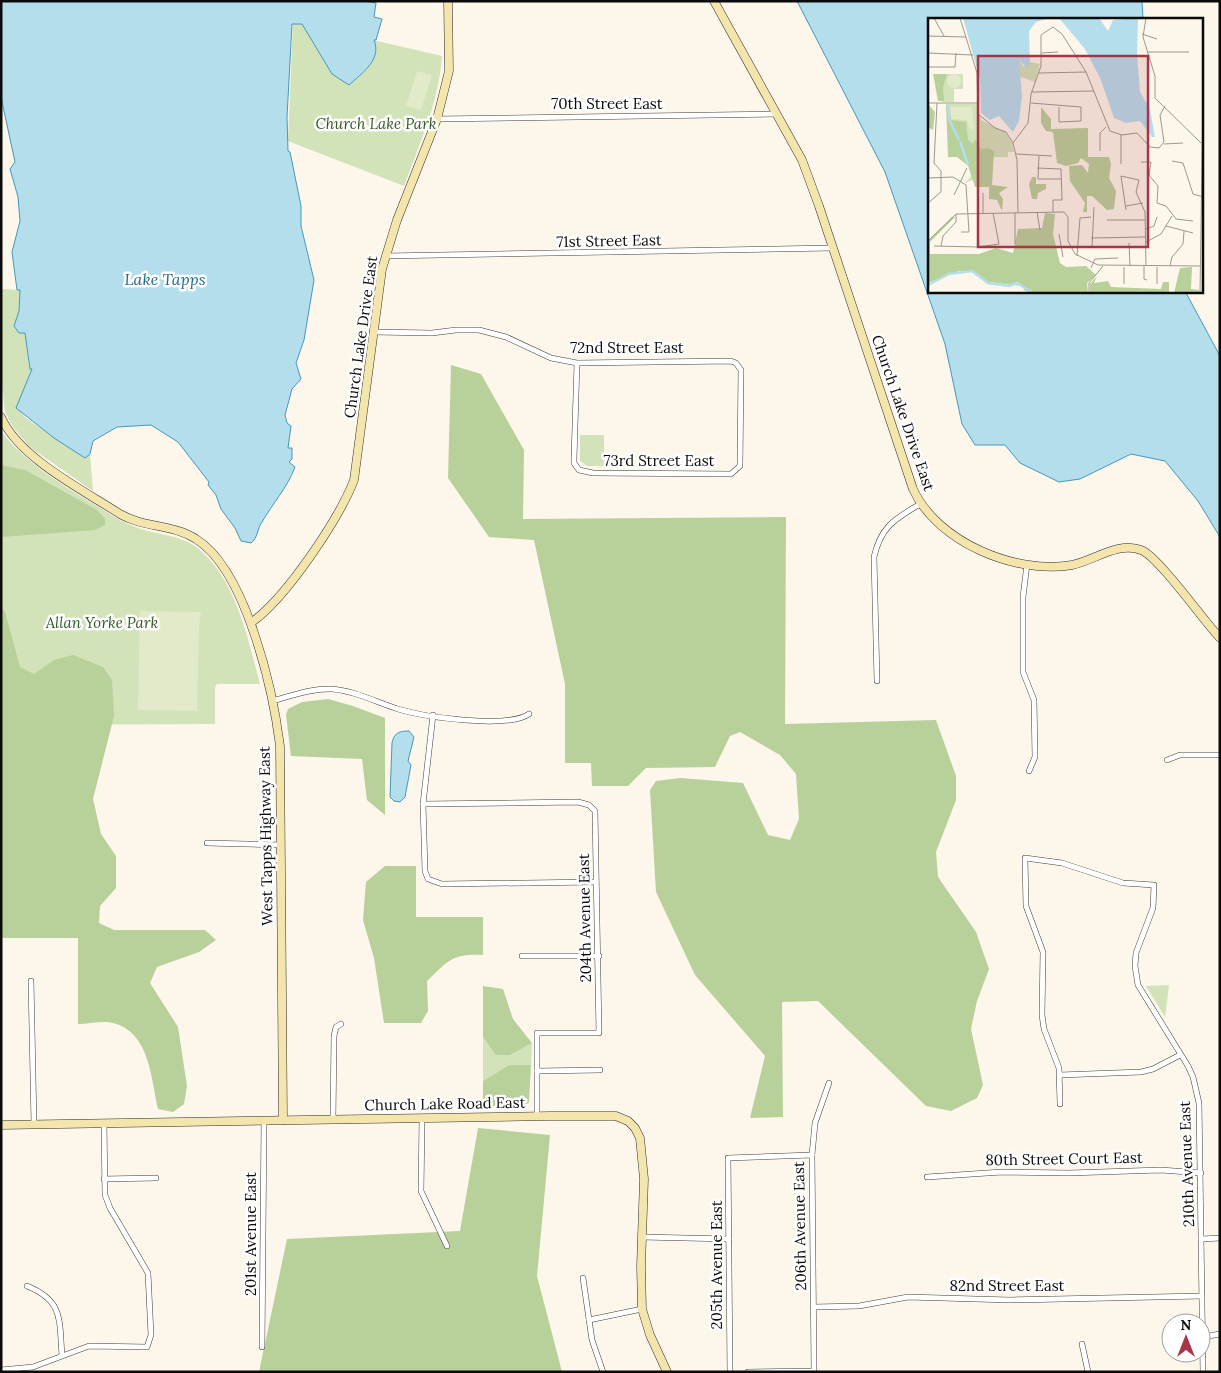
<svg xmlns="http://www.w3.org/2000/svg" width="1221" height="1373" viewBox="0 0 1221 1373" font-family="Lora,serif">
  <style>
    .green { fill: #d2e2b9 }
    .forest { fill: #b8d09a }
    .pitch { fill: #e2eac9 }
    .water { fill: #b5deed; stroke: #4698ba }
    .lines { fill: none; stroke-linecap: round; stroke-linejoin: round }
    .street-casing { stroke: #3d3d3d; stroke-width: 6 }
    .secondary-casing { stroke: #2c2c2c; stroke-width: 9 }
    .street { stroke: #fff; stroke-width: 5 }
    .secondary { stroke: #f4e5ad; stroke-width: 8 }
    .labels { text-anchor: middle; stroke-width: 5; stroke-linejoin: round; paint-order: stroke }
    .street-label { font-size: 15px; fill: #0a0a0a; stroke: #fff }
    .park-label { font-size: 15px; font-style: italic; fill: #345824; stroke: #fff }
    .water-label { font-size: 16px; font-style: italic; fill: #25698a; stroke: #fff }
    .inset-river { fill: none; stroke: #b5deed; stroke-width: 2.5 }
    .inset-road { fill: none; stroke: #9b9890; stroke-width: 1 }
    .view { fill: #a73547; fill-opacity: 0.15; stroke: #a73547; stroke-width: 2.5 }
    .inset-edge { fill: none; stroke: #0a0a0a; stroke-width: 2.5 }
  </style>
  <rect width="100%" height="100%" fill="#fcf7ea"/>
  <!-- green -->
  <g class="green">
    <path d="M293,23L302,24L332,74L373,40L442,56C439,101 420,143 404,186L288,141Z"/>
    <polygon points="1,289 20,290 19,311 15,322 25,333 29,368 32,369 17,408 27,419 83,457 90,454 93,491 30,447 13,427 5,412 2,383"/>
    <path d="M1,432C29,464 57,482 94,504C107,512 119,521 133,526C156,536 180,533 200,550C237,583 248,639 260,684H217L215,687V724L1,725Z"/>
    <polygon points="580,435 604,435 604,466 587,466 580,461"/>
    <polygon points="1169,985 1165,1017 1146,986"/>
    <polygon points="483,1037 497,1055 510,1055 532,1043 531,1065 509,1065 483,1081"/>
  </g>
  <!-- forest -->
  <g class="forest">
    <polygon points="451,365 481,374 524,450 523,519 786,517 785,724 936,720 956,776 956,800 936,852 938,877 976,932 989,969 977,1001 971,1029 983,1085 977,1098 951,1111 926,1106 818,1001 782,1002 783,1117 750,1118 765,1056 695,975 656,892 650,790 656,781 680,778 743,783 768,835 790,840 799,819 796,774 780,755 740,732 730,736 715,767 646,768 628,786 592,786 591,763 565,763 565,684 534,540 489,537 448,478"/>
    <polygon points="1,465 25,470 97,510 105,519 105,525 95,530 1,537"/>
    <path d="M1,608L5,612L20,667L34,674L54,660L73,655L103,667L112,680L114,716L93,799L101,834L116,856V888L100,906L99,923L114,930H205L216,940L199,952L157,967L150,983L178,1027L187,1086L184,1104L173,1112L158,1109C151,1079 150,1032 113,1023C103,1020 89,1024 78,1024V938H1Z"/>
    <polygon points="328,699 353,706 385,718 385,815 367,800 362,759 291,756 286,715 288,709 302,702"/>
    <path d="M385,866H416V917H483V955C452,953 448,961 427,981L428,1011L421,1023H384L374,958L363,920L366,882Z"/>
    <polygon points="483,986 503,989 513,1019 532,1043 510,1055 496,1055 483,1037"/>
    <polygon points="509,1065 531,1065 529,1102 526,1105 483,1107 483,1081"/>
    <polygon points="478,1128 550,1135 537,1276 562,1372 259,1372 287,1239 460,1231"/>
  </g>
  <!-- pitch -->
  <g class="pitch">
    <polygon points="417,71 432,75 421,110 406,106"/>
    <polygon points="140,611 201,612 199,626 197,711 138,710"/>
  </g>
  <!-- water -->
  <g class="water">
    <path d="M1,1H365L376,3L374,17L382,19L376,40H374C382,60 362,73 349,85L332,74L302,24H292L287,117L288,151L290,152L301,206V226L314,280L304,340L296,363L301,379L292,389L285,415L287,423L291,426L288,448H292V459L289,462L295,467C287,488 273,503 262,522C257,529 258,538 251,543L241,541L235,528L221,509L216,495L208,485L209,482L178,442L151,425L117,427L93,441L90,454L85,458L54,438L16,408L32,369H30L25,333H19L14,326L19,311L20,290H17L12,252L20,221L18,197L10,169L15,162L1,97Z"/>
    <polygon points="797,1 1142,1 1143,19 930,19 930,291 1185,291 1220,356 1220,537 1198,501 1165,461 1131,454 1080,479 1059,482 1020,463 1005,445 975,445 962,424 945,344 885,172"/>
    <path d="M409,731L414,737L408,761L411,765L405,797L400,802L394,801L390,797L392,743C394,733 399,731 409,731Z"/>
  </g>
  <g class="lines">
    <!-- street casing -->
    <g class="street-casing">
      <g id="street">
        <polyline points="437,119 777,114"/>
        <polyline points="385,256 832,248"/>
        <polyline points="374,332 432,333 456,330 479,330 506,337 551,358 577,363 731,361 736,363 741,370 740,466 731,474 593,473 579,470 574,463 574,458 577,363"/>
        <polyline points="1027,564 1023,597 1023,672 1034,700 1035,757 1029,771"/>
        <path d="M877,681L874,557C881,526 895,519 920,504"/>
        <path d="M272,701C291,696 312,688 332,689C355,691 376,702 398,709C425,717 507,729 529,714"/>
        <polyline points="433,715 423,804 425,871 428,879 442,884 596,882"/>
        <polyline points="1167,760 1180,755 1220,755"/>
        <polyline points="423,804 578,802 589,805 595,811 599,1033 537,1033 537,1116"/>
        <polyline points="207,843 280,845"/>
        <polyline points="522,956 599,956"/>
        <polyline points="31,981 34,1124"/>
        <polyline points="537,1071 600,1070"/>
        <polyline points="1060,1075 1141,1072 1153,1069 1180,1055"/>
        <polyline points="1060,1104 1059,1068 1044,1029 1042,1015 1043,952 1026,906 1025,858 1062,863 1123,883 1154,885 1153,908 1136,953 1135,966 1138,985 1188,1066 1193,1077 1199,1103 1203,1372"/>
        <polyline points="333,1119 334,1036 336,1027 341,1024"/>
        <polyline points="422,1119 421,1191 447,1246"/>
        <polyline points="927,1177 1002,1172 1069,1173 1161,1170 1201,1173"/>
        <polyline points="104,1179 156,1178"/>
        <polyline points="642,1237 729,1239"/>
        <polyline points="1202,1239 1220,1238"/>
        <polyline points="583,1278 592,1340 603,1372"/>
        <path d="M27,1286C64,1301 59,1320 62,1355"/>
        <polyline points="814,1307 859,1306 908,1297 1010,1300 1202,1296"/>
        <polyline points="589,1320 642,1309"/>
        <polyline points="1203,1337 1220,1334"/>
        <polyline points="1082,1344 1088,1372"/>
        <polyline points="262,1347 264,1121"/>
        <polyline points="1,1370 33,1367 89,1346 147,1347 151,1335 148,1273 110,1208 105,1195 104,1123"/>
        <polyline points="730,1372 728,1158 812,1155"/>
        <polyline points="748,1372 814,1371 812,1155 815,1123 829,1083"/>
      </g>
    </g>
    <!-- secondary casing -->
    <g class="secondary-casing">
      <g id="secondary">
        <path d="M714,1L802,160L819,206L913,489C937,542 1016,575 1072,565C1093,561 1119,541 1141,550C1158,556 1203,620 1220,638"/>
        <path d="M1,417C19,458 83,490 120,514C144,528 173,524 196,539C246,570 273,690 280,746L283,1120"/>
        <path d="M252,622C286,598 339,519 354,480L382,269L397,220L437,119L449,71L448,1"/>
        <polyline points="1,1125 550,1116 616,1116 628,1121 635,1128 640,1138 644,1179 641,1266 642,1309 650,1335 667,1372"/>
      </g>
    </g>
    <!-- street -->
    <use href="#street" class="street"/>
    <!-- secondary -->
    <use href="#secondary" class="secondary"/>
  </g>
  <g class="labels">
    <!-- street labels -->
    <g class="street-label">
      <text x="607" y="109">70th Street East</text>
      <text transform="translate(609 241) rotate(-1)" y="5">71st Street East</text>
      <text transform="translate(361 337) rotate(-82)" y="5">Church Lake Drive East</text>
      <text x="627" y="353">72nd Street East</text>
      <text transform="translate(903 413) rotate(71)" y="5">Church Lake Drive East</text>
      <text x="659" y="466">73rd Street East</text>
      <text transform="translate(266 836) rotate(-91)" y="5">West Tapps Highway East</text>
      <text transform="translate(585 918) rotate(-91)" y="5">204th Avenue East</text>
      <text transform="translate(445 1104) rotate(-1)" y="5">Church Lake Road East</text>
      <text transform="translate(1064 1159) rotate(-1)" y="5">80th Street Court East</text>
      <text transform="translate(1187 1164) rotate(-92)" y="5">210th Avenue East</text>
      <text transform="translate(800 1226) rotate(-91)" y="5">206th Avenue East</text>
      <text transform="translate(251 1234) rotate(-90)" y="5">201st Avenue East</text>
      <text transform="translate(717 1265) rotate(-90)" y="5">205th Avenue East</text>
      <text x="1007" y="1291">82nd Street East</text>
    </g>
    <!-- park labels -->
    <g class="park-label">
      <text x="376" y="129">Church Lake Park</text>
      <text x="102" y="628">Allan Yorke Park</text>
    </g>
    <!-- water labels -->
    <g class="water-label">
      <text x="165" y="285">Lake Tapps</text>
    </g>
  </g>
  <!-- overview -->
  <g transform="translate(928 18)">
    <rect width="275" height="275" fill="#fcf7ea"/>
    <path d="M91,42L96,49L102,44L112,46L107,64L90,58ZM14,56H35V71H26V84H14ZM20,86H49L53,102L77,114L84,125L86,134H80V139H48V164L44,162L37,165L43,158L41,149L29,139H20Z" fill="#d2e2b9"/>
    <path d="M5,56H19L15,70L16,83H10ZM0,86L7,94L5,112L0,109ZM18,86L21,87L23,102L38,104L40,122L45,126L47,121L53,131L60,130L66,133L64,167L80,169L71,175L75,181L74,193L69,182L61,181V169H47L40,147L29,139H20ZM113,89L123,101V111L160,110V139H181L183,146L181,160L188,173L186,191L179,192L164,178H159V194H155L157,185L142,163L141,148L154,147L160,155L161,146L153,140L150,145L138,148L129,145L125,114L118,113L113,105ZM104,159H108V166H118V171L110,175L109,181H104L101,166ZM117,195L127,196L125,216L132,245L138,249L158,248L168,257L159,265L160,275H102L96,272L95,268L60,264L42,253H31L0,265V223L24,199H27L2,224V236H51L68,230L85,235L90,211L114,210ZM264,249L263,271L271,272V275H246L252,250ZM169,258L166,265L180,263L183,269L233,271L235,264H241V274L244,275H162V266Z" fill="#b8d09a"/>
    <path d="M19 63a7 7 0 1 1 14 0a7 7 0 1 1-14 0ZM22,89H44L46,113L41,110L39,102L23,101Z" fill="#e2eac9"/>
    <path d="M35,0H121L108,4L101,13L102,47L99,50L91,42L94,78L91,103L85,114L71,98L62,102L53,95L52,61ZM131,0H171L180,13L185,2L210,0L209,35L212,74L222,91L227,119H224L212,103L198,105L186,100L173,62L157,31Z" fill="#b5deed"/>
    <path class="inset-river" d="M20,87L21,101L31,122M32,123L40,147M0,267L21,256L44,253L60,265L81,268L89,265L105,275"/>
    <path class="inset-road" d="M6,0L16,18M32,0L49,55L50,96L67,110L78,114L85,125L89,142L90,194M218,0L215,19L227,58V80L273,125M214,16L229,21M0,18L38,19M219,34H261M0,35L45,37M113,35L130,34M0,49H27L28,35M111,55L158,54M104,74L166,73M0,85H50M103,85L153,89V103L131,104V89M193,117V146M85,125L100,105L103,76L113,48V17L125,9L134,16L158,54L182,113L194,117L209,115L222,129L231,130L236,124L232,97L237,88M236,126L255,125M172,133V115L178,109M88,136L124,138M111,138L110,161H133M244,143L255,145L265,176L275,179M213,144H223L221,157L230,168L229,185L238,188L248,201L265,203M109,150L133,151L134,182H125V194M0,160L25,159L38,167L41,214H33M55,175V195M26,177L39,150M0,185L13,174V153L6,145L9,85M198,188L215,185M198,192L193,158L211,162L208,174L217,194L218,248M109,194L112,212M179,202H217M238,208L265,215M218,211L226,208L229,199M131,216L135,239M163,220L217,219M0,223L28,196L136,194L140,199V223L147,236L170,247L272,248M218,224L233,216L244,198M201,225L202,248M87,226V195M6,228L51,229L71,226L65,195M13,228L15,218L28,204V196M152,229H164L166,189M149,238L152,200L163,199M216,248V261L219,262M242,248L244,239L255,226L256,213M229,249V266M163,250L167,241L190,240M196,266V249M161,275V265L175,248M272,275L275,77"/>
    <path class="view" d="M50,38H220V229H50Z"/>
    <rect width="275" height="275" class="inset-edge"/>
  </g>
  <!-- border -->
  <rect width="1221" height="1373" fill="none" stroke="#0a0a0a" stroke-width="5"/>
  <!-- north arrow -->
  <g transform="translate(1186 1338)"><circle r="24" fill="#ffffff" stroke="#9d9d9d"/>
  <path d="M0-4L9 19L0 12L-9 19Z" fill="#a73547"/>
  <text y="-8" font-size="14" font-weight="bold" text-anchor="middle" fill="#0a0a0a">N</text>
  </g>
</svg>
